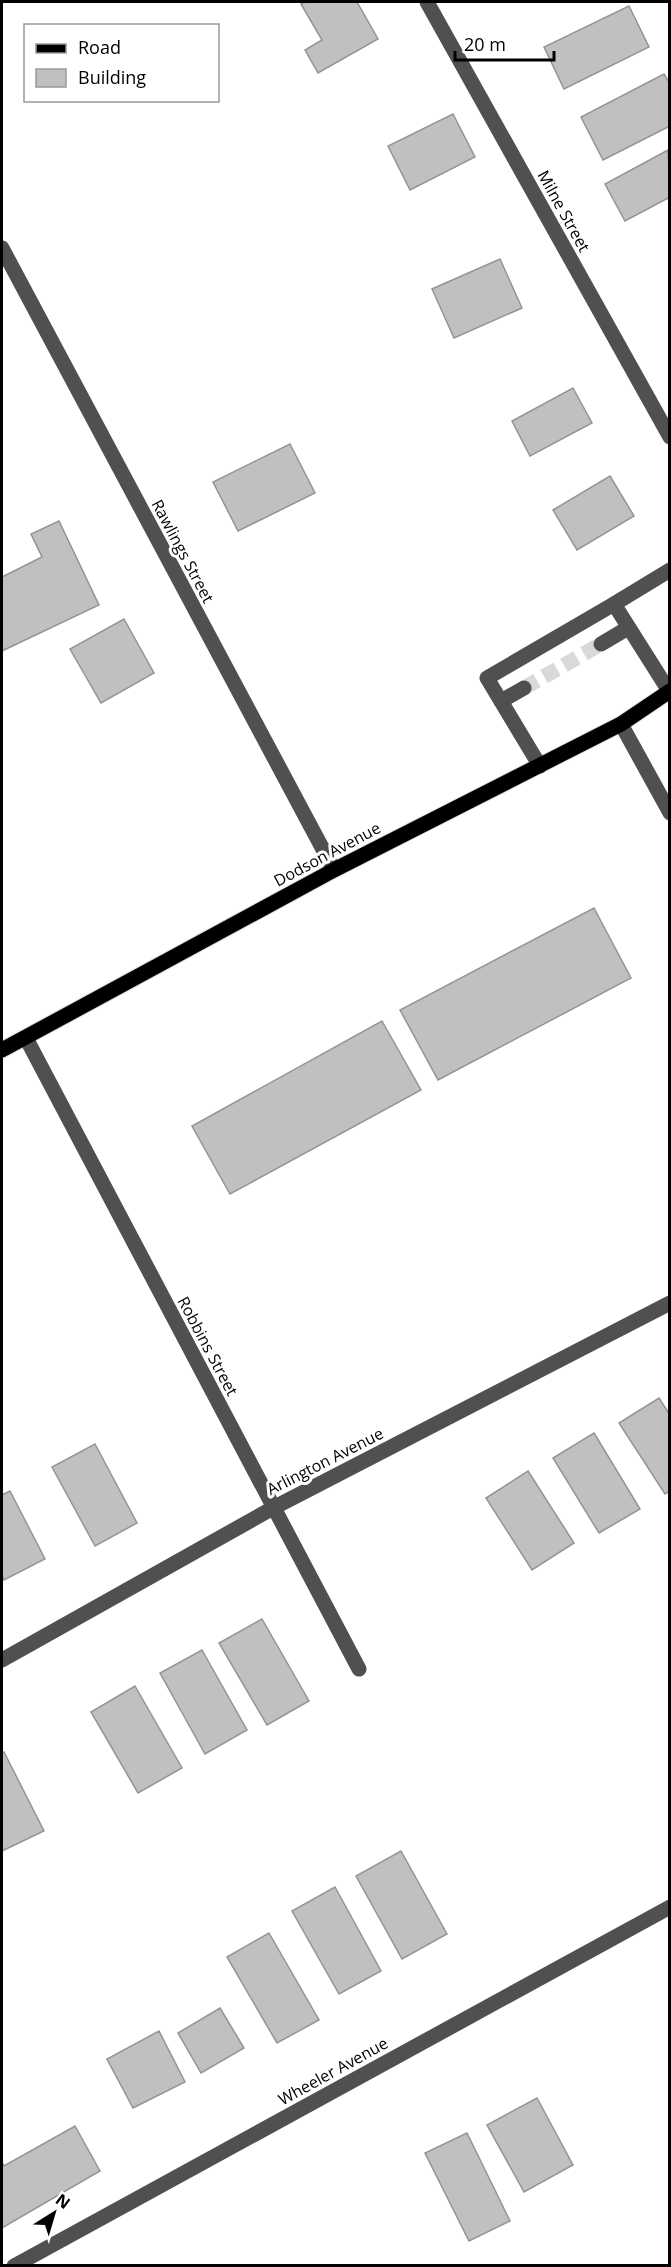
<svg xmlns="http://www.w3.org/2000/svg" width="671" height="2267" viewBox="0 0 671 2267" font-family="'Open Sans',sans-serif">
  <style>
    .building { fill: #c0c0c0; stroke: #949494; stroke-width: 1.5 }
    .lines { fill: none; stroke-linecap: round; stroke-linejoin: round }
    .minor-tunnel { stroke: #d9d9d9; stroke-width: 15; stroke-dasharray: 15 8; stroke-linecap: butt }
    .major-casing { stroke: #dbdbdb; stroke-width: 17 }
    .minor { stroke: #505050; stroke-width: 15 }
    .major { stroke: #000; stroke-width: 15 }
    .labels { text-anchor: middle; stroke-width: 6; stroke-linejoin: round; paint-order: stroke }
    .street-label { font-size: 16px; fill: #000; stroke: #fff }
  </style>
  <rect width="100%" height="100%" fill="#fff"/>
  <!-- building -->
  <g class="building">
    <polygon points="306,2 357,2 378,39 318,73 305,50 322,40 301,4"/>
    <polygon points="629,6 649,47 564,89 544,47"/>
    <polygon points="664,74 670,84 670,126 603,160 581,117"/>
    <polygon points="453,114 475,157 410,190 388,146"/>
    <polygon points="668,150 670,197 625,221 605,184"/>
    <polygon points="500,259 522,308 454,338 432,289"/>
    <polygon points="573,388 592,423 530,456 512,421"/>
    <polygon points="290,444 315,493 238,531 213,482"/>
    <polygon points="610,476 634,516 577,550 553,510"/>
    <polygon points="59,521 99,605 2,651 2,577 42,557 31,534"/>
    <polygon points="124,619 154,673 101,703 70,649"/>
    <polygon points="594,908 631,978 438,1080 400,1010"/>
    <polygon points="382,1021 421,1090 230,1194 192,1126"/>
    <polygon points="659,1398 670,1415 670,1491 665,1494 619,1423"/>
    <polygon points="594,1433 640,1509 599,1533 553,1458"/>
    <polygon points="95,1444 137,1523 95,1546 52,1467"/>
    <polygon points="528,1471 574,1543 532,1570 486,1498"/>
    <polygon points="10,1491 45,1559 4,1580 2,1575 2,1495"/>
    <polygon points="262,1619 309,1701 267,1725 219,1643"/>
    <polygon points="202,1650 247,1730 205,1754 160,1673"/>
    <polygon points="135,1686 182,1768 138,1793 91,1712"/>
    <polygon points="4,1752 44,1831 2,1851 2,1753"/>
    <polygon points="401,1851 447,1934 402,1959 356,1876"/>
    <polygon points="335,1887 381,1971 339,1994 292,1911"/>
    <polygon points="269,1933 319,2020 277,2043 227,1957"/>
    <polygon points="220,2008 244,2048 201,2073 178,2033"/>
    <polygon points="159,2031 185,2082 133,2108 107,2059"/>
    <polygon points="537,2098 573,2165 524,2192 487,2125"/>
    <polygon points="75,2126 100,2171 2,2228 2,2162 4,2166"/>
    <polygon points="467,2133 510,2221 469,2241 425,2153"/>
  </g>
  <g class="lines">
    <!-- minor-tunnel -->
    <polyline class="minor-tunnel" points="524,688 601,644"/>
    <!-- major casing -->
    <g class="major-casing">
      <polyline id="major" points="2,1050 334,870 621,724 670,691"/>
    </g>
    <!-- minor -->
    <g class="minor">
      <polyline points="427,2 670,437"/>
      <polyline points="2,248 334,870"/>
      <polyline points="601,644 628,628"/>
      <polyline points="669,691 614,604 670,570"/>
      <polyline points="501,701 524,688"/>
      <polyline points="621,724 670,813"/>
      <polyline points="540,766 487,678 614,604"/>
      <polyline points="26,1038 359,1669"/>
      <polyline points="2,1660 273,1508 670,1303"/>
      <polyline points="14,2266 670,1907"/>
    </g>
    <!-- major -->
    <use href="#major" class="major"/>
  </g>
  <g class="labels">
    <!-- street labels -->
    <g class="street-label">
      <text transform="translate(564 211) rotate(61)" y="6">Milne Street</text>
      <text transform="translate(183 551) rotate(62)" y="6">Rawlings Street</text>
      <text transform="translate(327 854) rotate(-28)" y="6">Dodson Avenue</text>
      <text transform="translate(208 1346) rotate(62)" y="6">Robbins Street</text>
      <text transform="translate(325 1461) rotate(-27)" y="6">Arlington Avenue</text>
      <text transform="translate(333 2071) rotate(-29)" y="6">Wheeler Avenue</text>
    </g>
  </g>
  <!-- border -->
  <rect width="671" height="2267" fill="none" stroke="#000000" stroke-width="6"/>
  <!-- legend -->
  <rect x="24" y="24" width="195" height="78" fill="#ffffff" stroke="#999999" stroke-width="1.5"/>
  <rect x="36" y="44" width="30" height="9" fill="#000000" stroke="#999999" stroke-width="1.5"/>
  <text x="78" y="54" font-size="18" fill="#000000">Road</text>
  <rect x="36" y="69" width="30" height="18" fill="#c0c0c0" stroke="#999999" stroke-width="1.5"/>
  <text x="78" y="84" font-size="18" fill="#000000">Building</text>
  <!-- north arrow -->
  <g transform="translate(54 2213) rotate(37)" stroke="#ffffff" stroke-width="4.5" paint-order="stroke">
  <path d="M0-4.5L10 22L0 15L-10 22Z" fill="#000000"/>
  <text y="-9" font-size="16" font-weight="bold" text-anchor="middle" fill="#000000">N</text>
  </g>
  <!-- scale -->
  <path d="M455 51v9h99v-9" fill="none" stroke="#000000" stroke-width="3"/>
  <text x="464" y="51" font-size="18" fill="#000000" stroke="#ffffff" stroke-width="4.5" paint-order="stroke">20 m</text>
</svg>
